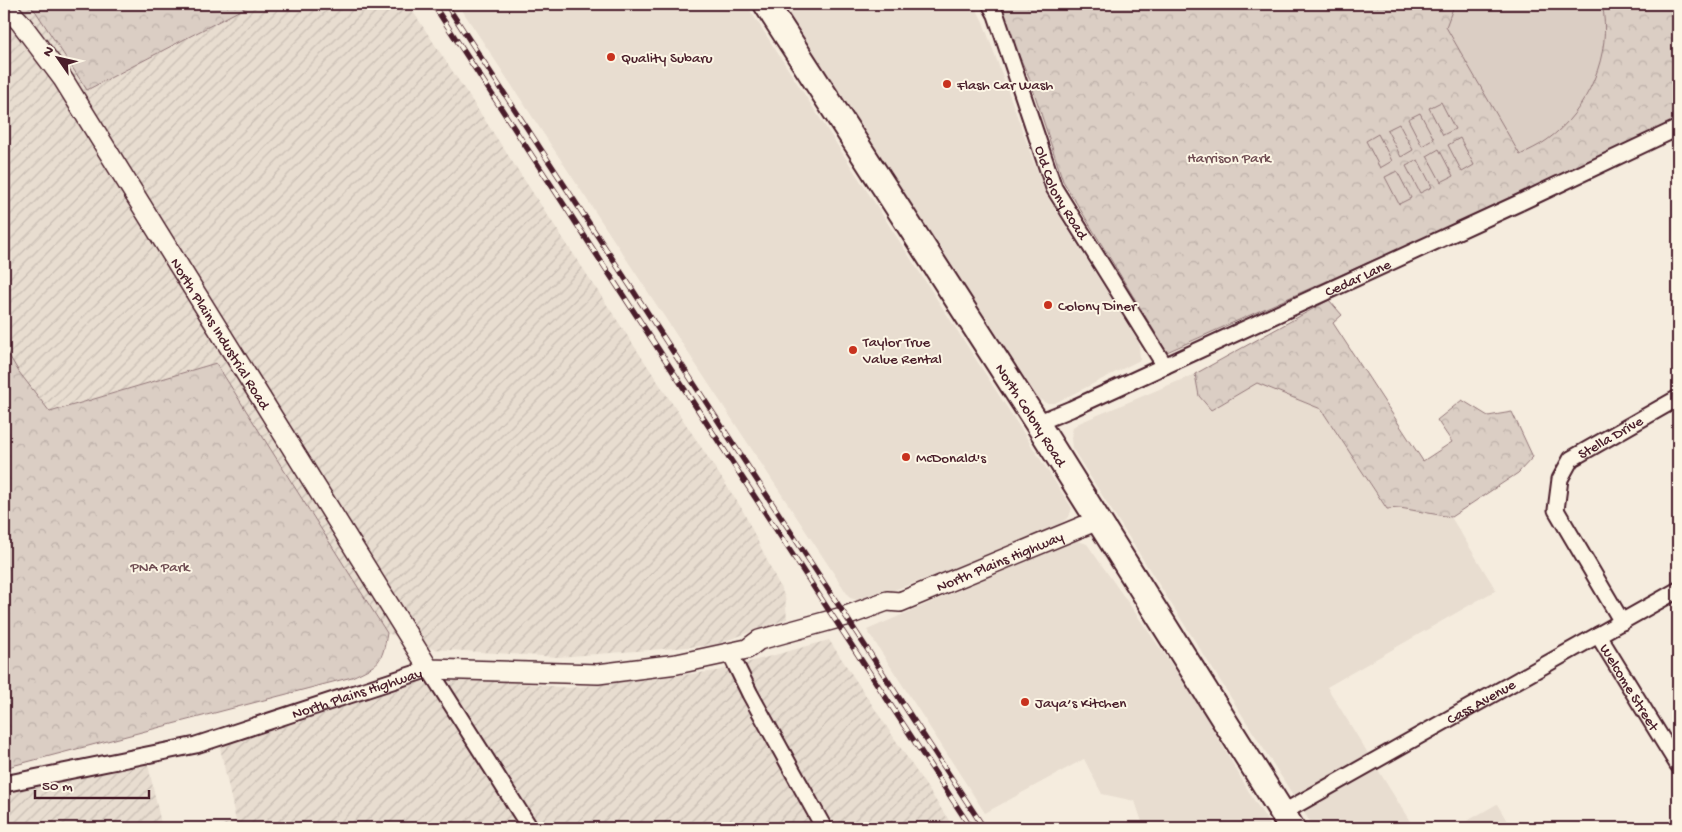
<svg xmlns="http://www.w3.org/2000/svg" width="1682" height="832" viewBox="0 0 1682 832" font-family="'Gochi Hand',sans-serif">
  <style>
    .built { fill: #e8ddd0 }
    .industrial { fill: url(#industrial-furrows) }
    .forest { fill: url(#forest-crowns); stroke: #927678 }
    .pitch { fill: #dbcec4; stroke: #927678 }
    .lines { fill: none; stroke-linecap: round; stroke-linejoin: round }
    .minor-casing { stroke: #4a1f2b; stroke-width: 19 }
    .tertiary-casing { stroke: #4a1f2b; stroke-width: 22 }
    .primary-casing { stroke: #4a1f2b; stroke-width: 28 }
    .minor { stroke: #fcf5e5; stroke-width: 15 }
    .tertiary { stroke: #fcf5e5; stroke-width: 19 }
    .primary { stroke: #fcf5e5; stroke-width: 24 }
    .rail-casing { stroke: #4a1f2b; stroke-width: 5.5 }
    .rail { stroke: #fcf5e5; stroke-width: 4; stroke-dasharray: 11; stroke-linecap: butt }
    .poi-dot { fill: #c8321e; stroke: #fcf5e5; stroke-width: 2 }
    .labels { text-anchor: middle; stroke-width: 4; stroke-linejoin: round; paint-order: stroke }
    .poi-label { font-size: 15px; fill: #4a1f2b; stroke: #fcf5e5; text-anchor: start }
    .park-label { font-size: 15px; fill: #6e4b51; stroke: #fcf5e5 }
    .street-label { font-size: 15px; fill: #4a1f2b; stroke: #fcf5e5 }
  </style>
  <defs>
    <pattern id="industrial-furrows" width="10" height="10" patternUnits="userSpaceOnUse" patternTransform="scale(1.25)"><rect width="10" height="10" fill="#e8ddd0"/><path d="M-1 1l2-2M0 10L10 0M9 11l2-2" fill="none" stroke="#c8bdb3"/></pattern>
    <pattern id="forest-crowns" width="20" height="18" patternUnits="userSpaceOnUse" patternTransform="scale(1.25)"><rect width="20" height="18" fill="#dbcec4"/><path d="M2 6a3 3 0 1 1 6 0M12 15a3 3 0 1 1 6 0" fill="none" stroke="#bdb0a9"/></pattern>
  </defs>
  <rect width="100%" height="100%" fill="#f5ecde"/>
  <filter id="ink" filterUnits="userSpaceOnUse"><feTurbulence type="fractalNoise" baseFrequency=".02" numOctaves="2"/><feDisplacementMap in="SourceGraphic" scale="10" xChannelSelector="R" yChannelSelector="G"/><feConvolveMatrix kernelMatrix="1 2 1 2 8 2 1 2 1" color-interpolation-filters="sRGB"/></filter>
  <g filter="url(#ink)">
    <!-- built -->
    <g class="built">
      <polygon points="458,4 746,4 1072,508 1069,517 1038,540 862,601 850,598"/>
      <polygon points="781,4 974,4 983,22 1045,193 1139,343 1140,360 1055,403 1046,403 1038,398"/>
      <polygon points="1195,374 1199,396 1211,410 1256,382 1321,409 1387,509 1400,508 1451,517 1496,590 1327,687 1414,828 1314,828 1072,448 1071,438 1073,427 1079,423"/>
      <polygon points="1075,540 1087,544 1195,698 1252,797 1272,828 1144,828 1135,801 1102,794 1084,759 985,813 867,630"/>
      <polygon points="1497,804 1511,828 1455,828"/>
    </g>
    <!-- industrial -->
    <g class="industrial">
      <polygon points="4,4 28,4 36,12 87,90 252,4 408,4 742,509 785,597 787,619 714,645 558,657 433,649 387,633 216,363 50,412 19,372 4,375"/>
      <polygon points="829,640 954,828 212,828 236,821 219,743 409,681 452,676 569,688 717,671"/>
      <polygon points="147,760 162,828 4,828 4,786"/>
    </g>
    <!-- forest -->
    <g class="forest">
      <polygon points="28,4 252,4 87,90 36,12"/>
      <polygon points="994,4 1678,4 1678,125 1167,352 1063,181 1029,77"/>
      <polygon points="1329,300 1342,315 1333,323 1423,461 1452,442 1437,420 1462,400 1488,416 1512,412 1533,457 1518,473 1451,517 1400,508 1387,509 1321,409 1257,383 1211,410 1199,396 1195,374"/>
      <path d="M4,347L19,372L50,412L216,363L387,633C382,664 379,664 352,677L4,768Z"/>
    </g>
    <!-- pitch -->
    <g class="pitch">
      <path d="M1461,4H1602C1613,53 1588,111 1547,140C1539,146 1529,150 1520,155L1446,27L1453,8Z"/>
      <polygon points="1441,102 1455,129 1443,135 1429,108"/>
      <polygon points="1420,113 1434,139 1422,146 1408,119"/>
      <polygon points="1399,124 1413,150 1401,157 1387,130"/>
      <polygon points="1378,134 1392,161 1380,168 1366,141"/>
      <polygon points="1460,138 1474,165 1462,172 1448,145"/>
      <polygon points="1439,149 1453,176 1441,182 1427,156"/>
      <polygon points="1418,160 1432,187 1420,193 1406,166"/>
      <polygon points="1397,171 1411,198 1399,204 1385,177"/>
    </g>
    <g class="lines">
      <!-- minor casing -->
      <g class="minor-casing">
        <g id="minor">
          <path id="s1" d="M990,4L996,15L1054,188L1165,366"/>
          <path id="s2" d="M1037,423L1071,409L1519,203L1678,128"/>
          <path id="s3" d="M1622,622L1556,510L1560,479L1571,459L1678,398"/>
          <path id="s4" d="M1598,635L1678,765"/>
          <polyline points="730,653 750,694 824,828"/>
          <path id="s5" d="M4,784L196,745L429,669L530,828"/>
          <path id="s6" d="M1282,813L1678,590"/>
        </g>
      </g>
      <!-- tertiary casing -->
      <g class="tertiary-casing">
        <g id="tertiary">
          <path id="s7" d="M4,5L20,22L63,79L429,669L598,674L677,664L747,649L759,640L846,616L887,601L900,602L1098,520"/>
        </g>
      </g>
      <!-- primary casing -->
      <g class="primary-casing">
        <g id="primary">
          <path id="s8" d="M766,4L1037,423L1292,828"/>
        </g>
      </g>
      <!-- minor -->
      <use href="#minor" class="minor"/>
      <!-- tertiary -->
      <use href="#tertiary" class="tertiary"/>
      <!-- primary -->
      <use href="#primary" class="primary"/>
      <!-- rail casing -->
      <g class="rail-casing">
        <g id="rail">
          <polyline points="433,4 971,828"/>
          <polyline points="446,4 984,828"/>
        </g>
      </g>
      <!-- rail -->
      <use href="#rail" class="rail"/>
    </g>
  </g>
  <!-- markers -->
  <g class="poi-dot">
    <circle cx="611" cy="57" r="5"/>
    <circle cx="947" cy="84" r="5"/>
    <circle cx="1048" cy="305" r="5"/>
    <circle cx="853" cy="350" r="5"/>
    <circle cx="906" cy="457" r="5"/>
    <circle cx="1025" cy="702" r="5"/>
  </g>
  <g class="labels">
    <!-- poi labels -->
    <g class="poi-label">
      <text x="621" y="62">Quality Subaru</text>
      <text x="957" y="89">Flash Car Wash</text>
      <text x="1058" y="310">Colony Diner</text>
      <text x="863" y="346">Taylor True<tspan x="863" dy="17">Value Rental</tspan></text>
      <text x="916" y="462">McDonald's</text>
      <text x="1035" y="707">Jaya’s Kitchen</text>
    </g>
    <!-- park labels -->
    <g class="park-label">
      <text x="1229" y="162">Harrison Park</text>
      <text x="160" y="571">PNA Park</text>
    </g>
    <!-- street labels -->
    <g class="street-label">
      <text dy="5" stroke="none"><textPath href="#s1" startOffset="202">Old Colony Road</textPath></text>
      <text dy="5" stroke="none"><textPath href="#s2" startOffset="352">Cedar Lane</textPath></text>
      <text dy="5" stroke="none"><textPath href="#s7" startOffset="394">North Plains Industrial Road</textPath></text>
      <text dy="5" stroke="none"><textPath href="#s8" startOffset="489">North Colony Road</textPath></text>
      <text dy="5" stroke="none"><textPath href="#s3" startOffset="229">Stella Drive</textPath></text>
      <text dy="5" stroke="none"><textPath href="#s7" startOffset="1379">North Plains Highway</textPath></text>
      <text dy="5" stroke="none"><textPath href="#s4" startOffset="61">Welcome Street</textPath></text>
      <text dy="5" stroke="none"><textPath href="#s5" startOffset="365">North Plains Highway</textPath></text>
      <text dy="5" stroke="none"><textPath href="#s6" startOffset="228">Cass Avenue</textPath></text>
    </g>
  </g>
  <!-- margin -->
  <rect width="1682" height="832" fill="none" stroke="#fcf5e5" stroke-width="20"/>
  <rect x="10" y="10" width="1662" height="812" fill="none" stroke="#4a1f2b" stroke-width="2" filter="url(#ink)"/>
  <!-- north arrow -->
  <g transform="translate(58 58) rotate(304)" stroke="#fcf5e5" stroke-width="4" paint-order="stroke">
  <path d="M0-4L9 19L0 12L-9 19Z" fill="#4a1f2b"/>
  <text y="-8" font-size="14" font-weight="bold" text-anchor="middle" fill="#4a1f2b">N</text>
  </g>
  <!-- scale -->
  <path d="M35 790v8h114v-8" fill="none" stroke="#4a1f2b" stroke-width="2.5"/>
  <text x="42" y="790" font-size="15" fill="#4a1f2b" stroke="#fcf5e5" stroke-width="4" paint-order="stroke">50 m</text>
</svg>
